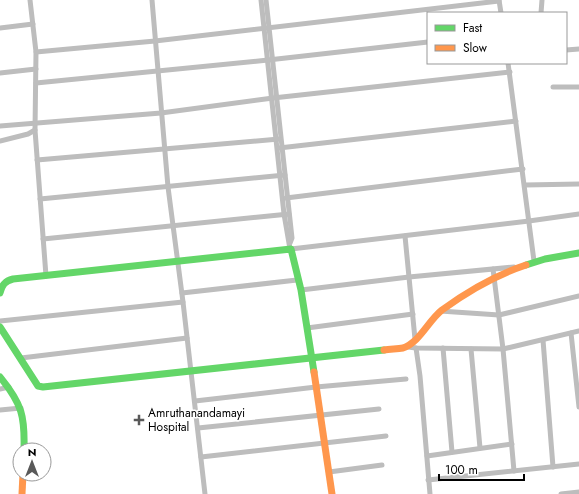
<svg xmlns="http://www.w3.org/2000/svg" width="579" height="494" viewBox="0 0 579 494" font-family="Jost,sans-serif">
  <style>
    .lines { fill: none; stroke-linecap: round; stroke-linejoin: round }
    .street { stroke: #bdbdbd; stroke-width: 5 }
    .fast { stroke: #63d668; stroke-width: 7 }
    .slow { stroke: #ff974d; stroke-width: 7 }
    .poi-dot { fill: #595959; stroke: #fff; stroke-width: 1.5 }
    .labels { text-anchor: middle; stroke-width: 3; stroke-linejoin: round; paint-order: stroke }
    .poi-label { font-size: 12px; fill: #000; stroke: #fff; text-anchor: start }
  </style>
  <rect width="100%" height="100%" fill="#fff"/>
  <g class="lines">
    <!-- street -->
    <g class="street">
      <polyline points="30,0 36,52 35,130 46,276"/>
      <polyline points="152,0 168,187 183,302 205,494"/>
      <polyline points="261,0 284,214 290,249"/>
      <polyline points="266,0 292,238 290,243"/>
      <polyline points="499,0 501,13"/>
      <polyline points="541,13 542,0"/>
      <polyline points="0,28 33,24"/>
      <polyline points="566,50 579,49"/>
      <polyline points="36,52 155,41 499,1"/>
      <polyline points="508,63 534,261"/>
      <polyline points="0,73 36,69"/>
      <polyline points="36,83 268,60 428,42"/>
      <polyline points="553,87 579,87"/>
      <polyline points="0,126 161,113 273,98 510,72"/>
      <polyline points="0,141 28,134 35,130"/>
      <polyline points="279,148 516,121"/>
      <polyline points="37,160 279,139"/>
      <polyline points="525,185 579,184"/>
      <polyline points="286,198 523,169"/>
      <polyline points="40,199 285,175"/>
      <polyline points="405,236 415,339"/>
      <polyline points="43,239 289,214"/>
      <polyline points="291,249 529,221 579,214"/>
      <polyline points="493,269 503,349 514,471"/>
      <polyline points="301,290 409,277 514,267"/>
      <polyline points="182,293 297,280"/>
      <polyline points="440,311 499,315 579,296"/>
      <polyline points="0,321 183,302"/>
      <polyline points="307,328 413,314"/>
      <polyline points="571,333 579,407"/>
      <polyline points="543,340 553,467"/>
      <polyline points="408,347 416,348 503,349 579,331"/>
      <polyline points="416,348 420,376 430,494"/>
      <polyline points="443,348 452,452"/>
      <polyline points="471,349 480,448"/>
      <polyline points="21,358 187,338"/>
      <polyline points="0,389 9,387"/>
      <polyline points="195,401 316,387 406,379"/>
      <polyline points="0,410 21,408"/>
      <polyline points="198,428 379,409"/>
      <polyline points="427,456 512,444"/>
      <polyline points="201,457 386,436"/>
      <polyline points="329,472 382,465"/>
      <polyline points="428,480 579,464"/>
      <polyline points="561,494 579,492"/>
    </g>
    <!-- fast -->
    <g class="fast">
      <polyline points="526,265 545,259 579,253"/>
      <path d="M0,293C2,285 5,281 13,279L291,249L301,290L314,372"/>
      <polyline points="0,327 38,386 43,387 384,350"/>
      <path d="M0,377C22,404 25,416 24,450"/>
    </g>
    <!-- slow -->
    <g class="slow">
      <path d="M384,350C390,349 397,349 403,348C420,342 428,321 442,310C468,291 496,275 526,265"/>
      <polyline points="314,372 332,494"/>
      <polyline points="22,494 23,474"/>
    </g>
  </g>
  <!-- markers -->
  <path class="poi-dot" d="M137 414h4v4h4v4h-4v4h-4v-4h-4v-4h4z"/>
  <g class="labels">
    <!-- poi labels -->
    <g class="poi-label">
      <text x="148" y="417">Amruthanandamayi<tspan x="148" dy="14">Hospital</tspan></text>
    </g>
  </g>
  <!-- legend -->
  <rect x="427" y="12" width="140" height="52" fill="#ffffff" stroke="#999999"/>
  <rect x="435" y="25" width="20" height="6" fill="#63d668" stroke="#999999"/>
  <text x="463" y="32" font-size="12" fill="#000000">Fast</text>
  <rect x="435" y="45" width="20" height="6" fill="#ff974d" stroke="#999999"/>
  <text x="463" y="52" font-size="12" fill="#000000">Slow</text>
  <!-- north arrow -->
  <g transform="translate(32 462)"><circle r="19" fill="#ffffff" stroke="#999999"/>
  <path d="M0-3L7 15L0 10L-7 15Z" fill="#595959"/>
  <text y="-6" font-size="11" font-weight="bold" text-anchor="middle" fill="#000000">N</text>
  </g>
  <!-- scale -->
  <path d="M439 474v6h85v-6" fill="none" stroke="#000000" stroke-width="2"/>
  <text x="445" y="474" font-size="12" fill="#000000" stroke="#ffffff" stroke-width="3" paint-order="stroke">100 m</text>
</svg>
